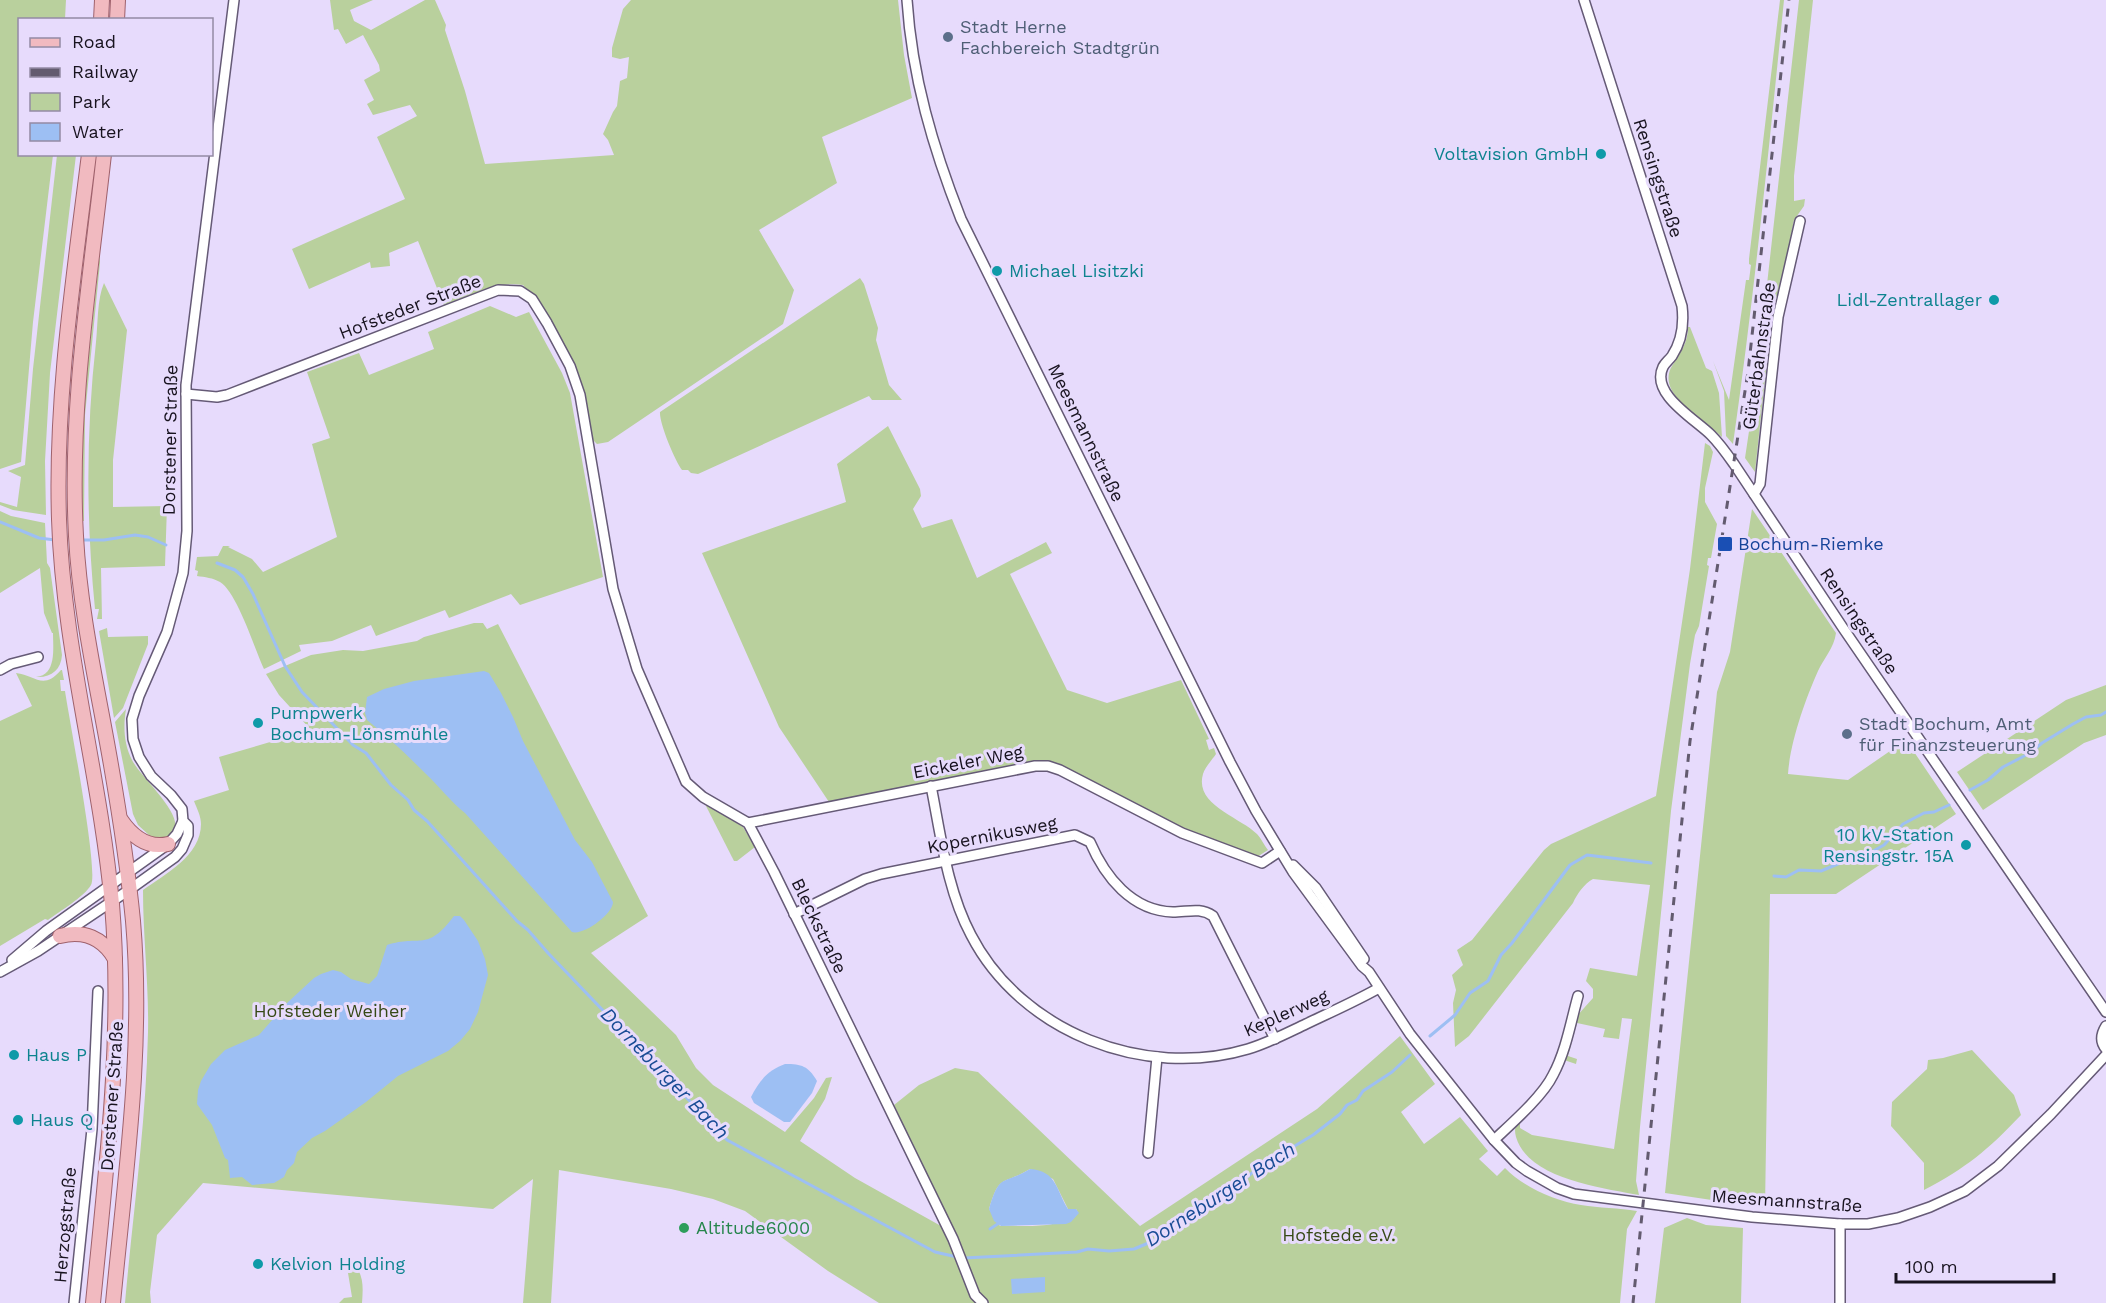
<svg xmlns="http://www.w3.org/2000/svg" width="2106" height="1303" viewBox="0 0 2106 1303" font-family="'Work Sans',sans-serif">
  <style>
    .green { fill: #b9d09d; fill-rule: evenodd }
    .water { fill: #9dbff3 }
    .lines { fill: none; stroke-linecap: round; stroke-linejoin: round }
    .stream { stroke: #9dbff3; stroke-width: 3 }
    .minor-casing { stroke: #655a76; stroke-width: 12 }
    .primary-casing { stroke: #9f626c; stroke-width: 16 }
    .minor { stroke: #fff; stroke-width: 9 }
    .primary { stroke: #f1bac0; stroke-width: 14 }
    .rail { stroke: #635b6f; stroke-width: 3; stroke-dasharray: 8 8; stroke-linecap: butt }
    .service-dot { fill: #5c6f8a; stroke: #e7dbfc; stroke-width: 2 }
    .culture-dot { fill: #0f9aa8; stroke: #e7dbfc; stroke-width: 2 }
    .transit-dot { fill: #1a4fb4; stroke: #e7dbfc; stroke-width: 2 }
    .leisure-dot { fill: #2e9e5b; stroke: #e7dbfc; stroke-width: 2 }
    .labels { text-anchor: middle; stroke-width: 6; stroke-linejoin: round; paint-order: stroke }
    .service-label { font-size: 18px; fill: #4e5e75; stroke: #e7dbfc; text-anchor: start }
    .culture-label { font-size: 18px; fill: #0d838f; stroke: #e7dbfc; text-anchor: start }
    .street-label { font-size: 18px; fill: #18131f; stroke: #e7dbfc }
    .transit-label { font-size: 18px; fill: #164399; stroke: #e7dbfc; text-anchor: start }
    .park-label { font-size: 18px; fill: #364916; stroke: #e7dbfc }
    .leisure-label { font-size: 18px; fill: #27864d; stroke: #e7dbfc; text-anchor: start }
    .water-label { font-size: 20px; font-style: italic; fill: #194c95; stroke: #e7dbfc }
  </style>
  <rect width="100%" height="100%" fill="#e7dbfc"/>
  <!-- green -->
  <g class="green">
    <polygon points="0,0 66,0 65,19 20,20 20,154 53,155 33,322 21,462 0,469"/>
    <path d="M330,0H373L350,10L354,21L371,30L425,0H435L446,25L445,30L465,91L485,164L614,155L608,140L603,134L613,112L617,106L620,81L627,78L629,57L620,59L612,57V48L623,9L631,0H898L904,55L912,98L822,137L837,183L759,230L794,290L783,324L608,442L597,444L592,439L583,396L538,304L523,285C497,280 469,298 445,308L418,241L389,253L390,266L371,268L370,262L309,289L292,249L405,199L377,137L417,116L410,105L373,115L367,104L374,100L364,80L380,71L379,65L363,35L346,44L338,29L334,30Z"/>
    <path d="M1780,0H1784C1769,148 1754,297 1733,444L1726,436L1724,391L1713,361L1729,400L1746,280H1749L1751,265L1749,264V259Z"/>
    <polygon points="1799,0 1813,0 1794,176 1794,201 1805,199 1804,206 1794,220 1783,278 1772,314 1755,472 1745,458 1755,391"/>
    <polygon points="57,155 76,155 50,373 45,461 46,515 13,510 0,505 0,502 17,507 21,477 8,471 25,465 33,369"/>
    <polygon points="100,253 100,263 85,415 84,521 81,521 82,415"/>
    <path d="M860,278L864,284L878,328L876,340L889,385L902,400H872L869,396L698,474L691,473L688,470H682C675,461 659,423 660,412Z"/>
    <path d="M104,283L127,330L113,460V507L167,506L165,566L101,568L102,619H97L99,609H95C86,519 86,431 96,342C98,324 97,299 104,283Z"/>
    <path d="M490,306L516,317L529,312L562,373L570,393L603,577L520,605L511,594L449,618L445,610L376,636L371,625L332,641L299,645L301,651L264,669C255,650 237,592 220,582C213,578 205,577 197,576L198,571L195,570L197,557L218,556L223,546H230L228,547L252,559L263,572L337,537L312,444L330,438L307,372L359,353L369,375L434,349L428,332Z"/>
    <path d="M1688,327H1690L1706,368L1712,371L1719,393L1722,437C1705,421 1655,394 1672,366C1680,353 1688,343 1688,327Z"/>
    <path d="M888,426L920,489L921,496L913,509L922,528L952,519L977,578L1046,542L1052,553L1010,574L1067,690L1107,703L1181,680L1209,739L1206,740L1209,750L1214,748L1216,754C1212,760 1205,767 1203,774C1194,805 1240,817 1257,834C1261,838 1264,845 1268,850L1257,857L1174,826L1058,765L915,786L829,802L779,727L702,553L846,502L837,464Z"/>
    <path d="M1705,443L1710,446L1713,452L1705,488V502L1717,524L1711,558H1708L1707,565L1709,566L1699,626L1695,635L1690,664L1671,811L1640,1127L1636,1181L1639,1195C1603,1188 1528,1179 1516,1137C1514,1129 1515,1125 1520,1120V1128L1532,1135L1614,1149L1632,1019L1622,1018L1619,1039L1603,1037L1605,1029L1577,1023L1568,1056L1577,1059L1576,1064L1564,1060L1576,1017L1593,998V989L1586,981L1590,968L1637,976L1650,885L1593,879C1584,884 1577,894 1573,903L1469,1036L1455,1047L1453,1003L1456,990L1452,975L1463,965L1457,950L1472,940L1544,850L1551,844L1656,796L1690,569Z"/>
    <path d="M1752,509L1836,633C1834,648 1824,658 1818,671C1805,700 1790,743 1788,774L1848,780L1906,740L1956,814L1836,894H1770L1765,1208L1665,1193L1717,692L1730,652Z"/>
    <path d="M0,511L11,516L45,523L47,563L50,568L62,655C61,670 51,678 36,677C57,675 53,648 53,633H52L44,613L40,568L0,593Z"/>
    <path d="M474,623H483L487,629L498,624L648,916L591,953L676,1035L696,1068L713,1085L785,1132L814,1098L826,1078L832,1077L825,1099L800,1141L855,1178L941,1226L954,1242L953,1235L894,1105L919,1085L955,1068L978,1072L1140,1226L1317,1109L1400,1036L1435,1084L1401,1112L1424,1144L1460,1117L1488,1151L1479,1159L1497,1176L1505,1168C1523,1187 1555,1201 1581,1205C1599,1208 1619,1208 1637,1211L1627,1229L1620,1303H879L828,1271L745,1211L713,1199L671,1189L559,1170L551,1303H523L533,1179L493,1209L203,1183L157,1235L150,1292L151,1303H125C133,1212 146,1124 148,1032C149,985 143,938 143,890C165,874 201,856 201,824C201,816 197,809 194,801L229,790L219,757L311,730L279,695L266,674L311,655L343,650L363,651L417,641L424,637ZM1030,1169L1053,1179L1068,1209H1076L1078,1213C1058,1230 1025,1225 1000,1226L989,1209C1000,1173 1002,1186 1030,1169Z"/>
    <polygon points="107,628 108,637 148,636 148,644 123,708 114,718 99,631"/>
    <path d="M61,670H62L64,680H60L61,691H65C69,718 99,872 91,885C84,897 60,911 48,920L45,919L0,946V721L32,706L16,673C35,675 43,691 61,670Z"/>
    <polygon points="2106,685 2106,735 2084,743 1983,810 1957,772 2066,700"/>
    <path d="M126,709C123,727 124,744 132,760C142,781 213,838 149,839L150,836L138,825L133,814L115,722Z"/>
    <polygon points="707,804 743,827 755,847 737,861 734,861 706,806"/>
    <path d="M1972,1050L2014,1095L2021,1115C1988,1150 1966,1168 1924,1190V1163L1891,1126L1892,1102L1927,1069L1928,1060L1943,1058Z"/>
    <polygon points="1687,1218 1706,1225 1743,1228 1741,1303 1655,1303 1664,1228"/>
    <path d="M356,1266C364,1278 363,1289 362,1303H339L344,1298L352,1297L347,1267Z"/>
  </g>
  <!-- water -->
  <g class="water">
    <path d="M484,671L489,673L501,693L513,717L523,741L575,840L592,862L613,902C613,914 583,936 572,932L465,813C450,801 440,787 426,774C407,755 388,737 367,720L365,713L367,697L384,689L414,681Z"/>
    <path d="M454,916H460L464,920L478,941L485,959L488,975L478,1012L470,1029L460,1041L448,1051L398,1076L366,1102L325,1131L312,1138L297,1152L294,1163L287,1170L284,1177L274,1183L252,1185L242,1177L230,1178L228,1160L225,1158L212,1125L197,1104L198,1090L201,1081L211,1064L225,1050L259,1035L287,1003L314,978L321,974L333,970L341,972L351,979L369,984L377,976L387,945C421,934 426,953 454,916Z"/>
    <path d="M785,1064C802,1064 808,1066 817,1081L812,1093L790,1122H784L754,1103L751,1097C759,1081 768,1070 785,1064Z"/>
    <path d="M1030,1169C1057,1171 1056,1190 1068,1209H1076L1079,1213L1071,1222L1066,1224L1001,1226L994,1221L989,1209C1000,1172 1002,1186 1030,1169Z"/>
    <polygon points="1045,1277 1045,1292 1012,1294 1011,1279"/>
  </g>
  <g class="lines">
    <!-- stream -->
    <g class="stream">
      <polyline points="0,522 39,538 55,540"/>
      <polyline points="80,540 104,540 135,535 148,537 166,545"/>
      <polyline points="217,563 235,570 243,577 253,594 285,666 302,692 353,745 366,753 391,785 408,800 414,810 427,821 517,921 528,930 548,953 727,1140 935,1252 957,1257"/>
      <polyline points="1970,790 1988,780 2003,767 2030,753 2042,743 2073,724 2086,717 2101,715 2106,712"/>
      <polyline points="1774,876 1786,877 1799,870 1821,871 1845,861 1857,860 1884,845 1903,824 1924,813 1934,812 1949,805"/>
      <polyline points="1430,1036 1455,1015 1470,993 1488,981 1501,955 1512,943 1570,865 1587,855 1651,863"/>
      <polyline points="990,1229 999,1223"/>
      <polyline points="964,1258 1077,1252 1088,1249 1109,1251 1134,1249 1158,1239 1204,1207 1231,1192 1253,1172 1269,1166 1283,1153 1313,1135 1340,1114 1347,1105 1357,1100 1363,1091 1392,1072 1410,1055"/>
    </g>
    <!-- minor casing -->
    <g class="minor-casing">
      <g id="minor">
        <path d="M907,0C912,77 933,148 961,219L1230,762L1256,811L1293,872L1362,966L1369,972L1410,1034L1467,1106L1494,1140L1516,1163L1527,1171L1557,1188L1574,1194L1752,1217L1840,1224H1868L1898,1218L1930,1207L1965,1191L1998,1166L2051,1114L2106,1055"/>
        <path d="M1584,0L1682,306C1684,323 1682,341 1672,356C1669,360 1665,363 1663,367C1650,394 1695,419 1711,435C1720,444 1727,454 1734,464L1843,628L2106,1012"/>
        <polyline points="186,394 217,397 227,395 498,290 520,291 532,299 547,323 570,366 580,395 613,589 637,669 686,782 703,797 748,823 774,872 953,1239 975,1295 983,1303"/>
        <polyline points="1754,494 1760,484 1778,317 1800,221"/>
        <polyline points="0,670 11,664 38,657"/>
        <path d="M931,786C941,836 947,890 971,935C1021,1032 1144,1080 1248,1049C1268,1043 1287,1033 1306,1024C1331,1012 1356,1001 1379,988"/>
        <polyline points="748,823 1035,766 1048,766 1060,770 1182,833 1262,863 1280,851"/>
        <polyline points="1293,865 1316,888 1364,959"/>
        <path d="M794,914L865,879L881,874L1075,835L1090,842C1105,877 1132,911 1173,912C1188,912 1200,907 1213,916L1275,1039"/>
        <polyline points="12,960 46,931 168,844 177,834 183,821"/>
        <polyline points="0,972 38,951 129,890 175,857 182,849 188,835 188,826 183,821 182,809 171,795 151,776 139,757 133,739 132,719 139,696 167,632 183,573 187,531 186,385 234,0"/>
        <path d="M2106,1026C2101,1034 2100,1042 2106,1049"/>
        <path d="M1494,1140C1511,1124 1543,1096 1553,1075C1566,1051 1571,1021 1578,996"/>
        <polyline points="1148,1153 1157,1057"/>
        <polyline points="74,1303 92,1129 98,991"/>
        <polyline points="1840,1303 1840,1224"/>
      </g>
    </g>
    <!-- primary casing -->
    <g class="primary-casing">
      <g id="primary">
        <polyline points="101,20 102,0"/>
        <polyline points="117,20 118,0"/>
        <path d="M89,154C74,275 55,397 59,519C63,649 100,774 112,904C123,1037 106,1170 93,1303"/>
        <path d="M104,154C90,281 69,409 76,536C80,614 98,689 111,765C120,817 128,869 133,921C144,1048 125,1177 113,1303"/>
        <path d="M121,820C132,836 147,849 168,844"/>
        <path d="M60,936C84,930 103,938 115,959"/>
      </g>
    </g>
    <!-- minor -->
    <use href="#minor" class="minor"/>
    <!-- primary -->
    <use href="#primary" class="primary"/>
    <!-- rail -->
    <polyline class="rail" points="1633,1303 1690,741 1748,372 1789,0"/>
  </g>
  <!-- markers -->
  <g class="service-dot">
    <circle cx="948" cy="37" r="6"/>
    <circle cx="1847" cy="734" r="6"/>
  </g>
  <g class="culture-dot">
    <circle cx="1601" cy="154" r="6"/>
    <circle cx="997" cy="271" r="6"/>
    <circle cx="1994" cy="300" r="6"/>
    <circle cx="258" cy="723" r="6"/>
    <circle cx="1966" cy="845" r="6"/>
    <circle cx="14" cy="1055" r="6"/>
    <circle cx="18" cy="1120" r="6"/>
    <circle cx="258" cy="1264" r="6"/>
  </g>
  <rect class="transit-dot" x="1717" y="536" width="16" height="16" rx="3"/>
  <circle class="leisure-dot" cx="684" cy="1228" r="6"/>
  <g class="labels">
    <!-- service labels -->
    <g class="service-label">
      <text x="960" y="33">Stadt Herne<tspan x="960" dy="21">Fachbereich Stadtgrün</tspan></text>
      <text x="1859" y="730">Stadt Bochum, Amt<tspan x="1859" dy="21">für Finanzsteuerung</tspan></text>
    </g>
    <!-- culture labels -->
    <g class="culture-label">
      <text x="1589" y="160" text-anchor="end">Voltavision GmbH</text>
      <text x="1009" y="277">Michael Lisitzki</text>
      <text x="1982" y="306" text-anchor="end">Lidl-Zentrallager</text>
      <text x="270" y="719">Pumpwerk<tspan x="270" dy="21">Bochum-Lönsmühle</tspan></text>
      <text x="1954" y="841" text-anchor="end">10 kV-Station<tspan x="1954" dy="21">Rensingstr. 15A</tspan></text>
      <text x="26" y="1061">Haus P</text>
      <text x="30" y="1126">Haus Q</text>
      <text x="270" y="1270">Kelvion Holding</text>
    </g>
    <!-- street labels -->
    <g class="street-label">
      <text transform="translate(1658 178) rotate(72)" y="6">Rensingstraße</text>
      <text transform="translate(410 307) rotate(-21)" y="6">Hofsteder Straße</text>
      <text transform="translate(1759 356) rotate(-82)" y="6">Güterbahnstraße</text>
      <text transform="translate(1086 433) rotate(64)" y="6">Meesmannstraße</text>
      <text transform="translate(170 440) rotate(-89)" y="6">Dorstener Straße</text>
      <text transform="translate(1859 621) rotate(56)" y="6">Rensingstraße</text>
      <text transform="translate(968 762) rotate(-11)" y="6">Eickeler Weg</text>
      <text transform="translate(992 835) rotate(-11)" y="6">Kopernikusweg</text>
      <text transform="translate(819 926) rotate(64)" y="6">Bleckstraße</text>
      <text transform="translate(1286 1013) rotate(-24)" y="6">Keplerweg</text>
      <text transform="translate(112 1096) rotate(-86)" y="6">Dorstener Straße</text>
      <text transform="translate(1787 1201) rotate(4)" y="6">Meesmannstraße</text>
      <text transform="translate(65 1225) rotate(-85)" y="6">Herzogstraße</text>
    </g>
    <!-- transit labels -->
    <g class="transit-label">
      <text x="1738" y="550">Bochum-Riemke</text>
    </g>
    <!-- park labels -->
    <g class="park-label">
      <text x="330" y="1017">Hofsteder Weiher</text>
      <text x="1339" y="1241">Hofstede e.V.</text>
    </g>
    <!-- leisure labels -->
    <g class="leisure-label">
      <text x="696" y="1234">Altitude6000</text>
    </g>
    <!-- water labels -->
    <g class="water-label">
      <text transform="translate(665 1073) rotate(46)" y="7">Dorneburger Bach</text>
      <text transform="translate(1220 1194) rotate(-33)" y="7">Dorneburger Bach</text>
    </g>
  </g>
  <!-- legend -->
  <rect x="18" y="18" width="195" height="138" fill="#e7dbfc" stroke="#948ba4" stroke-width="1.5"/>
  <rect x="30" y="38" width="30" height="9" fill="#f1bac0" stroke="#948ba4" stroke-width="1.5"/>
  <text x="72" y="48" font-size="18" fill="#18131f">Road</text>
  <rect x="30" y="68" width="30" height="9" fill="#635b6f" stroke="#948ba4" stroke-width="1.5"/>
  <text x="72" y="78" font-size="18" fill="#18131f">Railway</text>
  <rect x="30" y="93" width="30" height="18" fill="#b9d09d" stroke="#948ba4" stroke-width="1.5"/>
  <text x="72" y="108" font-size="18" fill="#18131f">Park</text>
  <rect x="30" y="123" width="30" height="18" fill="#9dbff3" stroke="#948ba4" stroke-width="1.5"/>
  <text x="72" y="138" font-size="18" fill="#18131f">Water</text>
  <!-- scale -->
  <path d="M1896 1273v9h158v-9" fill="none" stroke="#18131f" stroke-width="3"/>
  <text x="1905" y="1273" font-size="18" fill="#18131f" stroke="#e7dbfc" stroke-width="4.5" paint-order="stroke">100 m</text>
</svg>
